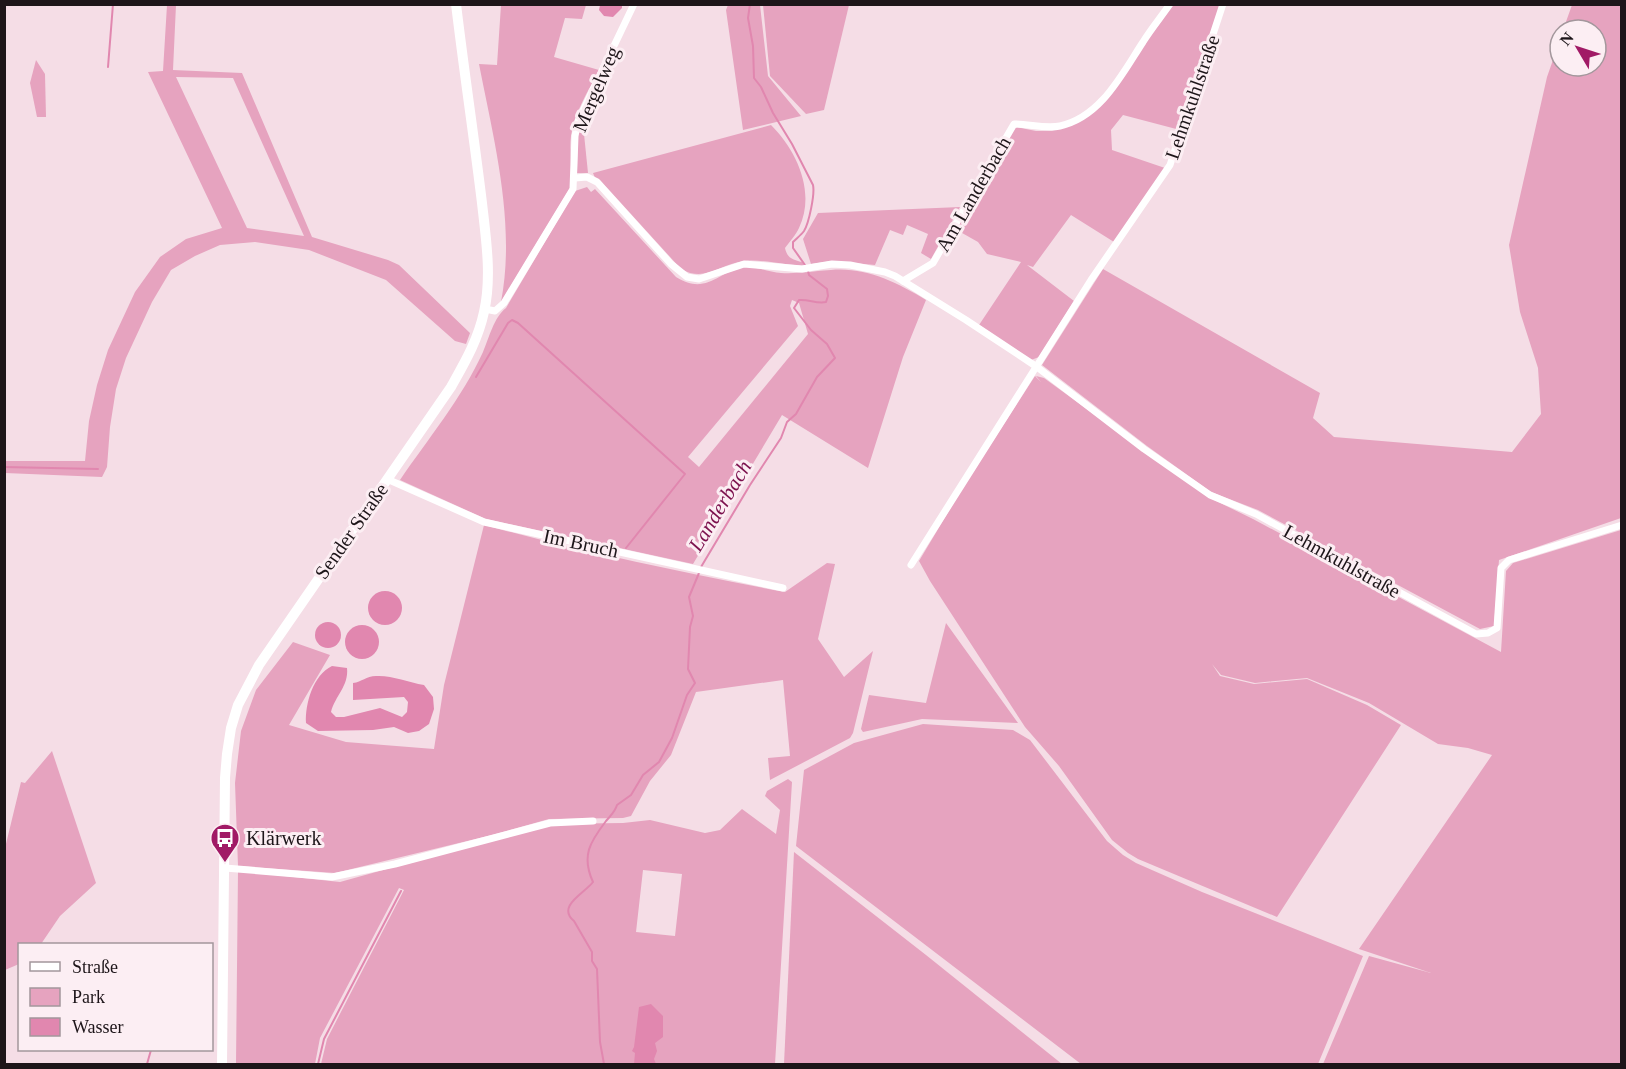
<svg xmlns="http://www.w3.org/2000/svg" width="1626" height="1069" viewBox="0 0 1626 1069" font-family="Georgia,serif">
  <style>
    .green { fill: #e6a3bf; fill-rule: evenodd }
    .water { fill: #e187af }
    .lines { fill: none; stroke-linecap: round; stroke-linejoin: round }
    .stream { stroke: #e187af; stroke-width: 2 }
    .street { stroke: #fff; stroke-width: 7 }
    .secondary { stroke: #fff; stroke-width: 10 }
    .labels { text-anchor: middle; stroke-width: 6; stroke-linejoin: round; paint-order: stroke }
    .street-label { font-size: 20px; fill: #1d1519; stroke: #fceef3 }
    .poi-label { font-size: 20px; fill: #1d1519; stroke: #fceef3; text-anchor: start }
    .water-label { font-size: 21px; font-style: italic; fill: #7c114e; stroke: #fceef3 }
  </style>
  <rect width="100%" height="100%" fill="#f5dde6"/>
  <!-- green -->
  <g class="green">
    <path d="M167,5H176L173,70L242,73L312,237L388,260L399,265L470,333L466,344L455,341L386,280L309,250L255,242L220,245L195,256L171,270L152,302L126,358L116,389L110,427L107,467L102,477L5,473V461H85L89,421L97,385L108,350L135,292L160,257L186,239L222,228L148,72L163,71ZM176,77L233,78L304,236L247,228Z"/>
    <path d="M501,5H586L582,19L565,18L554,57L599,70C589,90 574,113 571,136C569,153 573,170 570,188L501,302C516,224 494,141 479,64L497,65Z"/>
    <polygon points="728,5 760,5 768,76 801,116 743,130 726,10"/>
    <polygon points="763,5 849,5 824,110 806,114 770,76"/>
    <polygon points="1173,5 1220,5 1180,130 1123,115 1111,130 1112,150 1165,168 1114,242 1071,215 1033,267 1027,265 1074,301 1039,357 1031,360 979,325 1021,262 987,254 978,242 955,229 1006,140 1016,127 1036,131 1052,131 1066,127 1095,111"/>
    <polygon points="1572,5 1621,5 1621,518 1499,560 1494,626 1480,629 1258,510 1211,492 1147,446 1042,365 1103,269 1320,393 1313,418 1334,437 1512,452 1541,414 1538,368 1520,312 1509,245 1547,77 1560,40 1560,66 1596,66 1596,30 1563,30"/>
    <polygon points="36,60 45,74 46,117 37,117 30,83"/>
    <path d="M771,125C797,151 816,192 799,228C796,235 790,241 785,248C787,258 793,260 802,262L805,266C786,265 761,259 744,261C720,264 705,283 681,269L600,180L595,178L593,173Z"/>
    <polygon points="578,132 584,134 588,173 577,173"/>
    <path d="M587,187L591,192L595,189L676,277C706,296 717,272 744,267C755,266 769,272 781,273C798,274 814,271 831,270C866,267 896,282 926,300L903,357L868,468L782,415L693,564L486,519L400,480C428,439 462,398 483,352C489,338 494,317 506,308L575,191ZM792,300L799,303L808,334L699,467L688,457L798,326L790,306Z"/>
    <polygon points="960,207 931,259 921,253 928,234 907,225 903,235 890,230 875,265 832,261 811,264 803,239 818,213"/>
    <polygon points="1035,376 1041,382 1036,376 1044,378 1208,497 1253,519 1501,652 1506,571 1513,563 1621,530 1621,1064 1323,1064 1369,956 1431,973 1359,949 1492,755 1468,748 1438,744 1369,703 1307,678 1255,683 1221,675 1212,664 1220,676 1254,684 1307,679 1367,705 1401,725 1277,917 1138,859 1128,853 1112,840 1059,766 1025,727 930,581 919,561 962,489"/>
    <path d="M484,525C584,552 684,573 785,592L827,563L835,564L818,639L844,677L873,651L853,733L850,738L770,780L768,758L790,756L783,680L696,692L671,755L650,781L631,816L623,818L549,819L492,835L335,873L238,866L235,783L241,731L256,690L293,642L330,655L289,725L346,742L434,749L444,685Z"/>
    <polygon points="946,623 1018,723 922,719 863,732 861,729 869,695 926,703"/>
    <polygon points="923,724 1013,730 1030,740 1107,841 1123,855 1136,863 1202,892 1363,956 1318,1064 1081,1064 796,846 804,770 854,743"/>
    <polygon points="52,751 96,883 60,916 41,944 20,944 19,964 5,970 5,848 21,782 25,783"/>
    <path d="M788,779L792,782L775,1064H321L327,1039L404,890L399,888L320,1038L315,1064H236L238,871L340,882L549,824L623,823L650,820L705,833L720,830L742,809L776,834L780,810L765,796L767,791ZM643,870L682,874L675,936L636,932Z"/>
    <polygon points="794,852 926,955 1062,1064 784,1064"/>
  </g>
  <!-- water -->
  <g class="water">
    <polygon points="600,5 622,5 622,8 613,17 604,16 599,10"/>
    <circle cx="385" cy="608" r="17"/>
    <circle cx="328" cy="635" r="13"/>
    <circle cx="362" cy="642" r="17"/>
    <path d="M332,666L347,668C349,686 335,696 331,712L336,717H344L380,708L402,717L407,712L408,702L404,697L353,700V683C362,682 366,676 376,676C391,675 408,682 424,685L433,697L434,709L429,724L419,731L408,733L394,727L373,730L318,731L306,723C305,704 313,675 332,666Z"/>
    <polygon points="651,1004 663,1016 663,1037 655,1043 657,1051 654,1059 656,1064 634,1064 635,1053 632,1051 634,1047 639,1007"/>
  </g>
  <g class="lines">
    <!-- stream -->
    <g class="stream">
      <path d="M750,4L748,18L753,46L754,78L761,87L773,113L792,144L813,185C815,194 809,223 804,231C801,235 797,238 793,242V248L805,265"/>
      <polyline points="108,67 113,4"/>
      <polyline points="476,377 508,323 512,320 518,323 685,474 626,548"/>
      <polyline points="4,467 98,469"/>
      <path d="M701,567L750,485L781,438L787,422L796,414L817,377L835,358L827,344L811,330L794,308L799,300C809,299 816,304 826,302L828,296L827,289L809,275L808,271"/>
      <polyline points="147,1064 151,1050"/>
      <polyline points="318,1064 324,1039 401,891"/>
      <path d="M604,1064L600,1042L597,969L592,961V952L574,921C556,906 585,893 593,882C581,856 590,842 606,821C611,815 615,812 617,805L631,795L643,775L659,762L672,738L687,695L695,683L688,669L690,627L693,616L689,597L699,573"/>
    </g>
    <!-- street -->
    <g class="street">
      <polyline points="575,178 587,177 597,182 671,264 687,277 699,279 744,264 802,269 832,264 850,265 885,272 895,276 966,320 1037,367 1144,449 1210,495 1256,514 1476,634 1488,633 1497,628 1501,568 1509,560 1622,525"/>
      <path d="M903,281L933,263L1014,124C1030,124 1045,129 1060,126C1101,117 1122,74 1143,42C1151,29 1161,17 1170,4"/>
      <polyline points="485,309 495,311 504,303 573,189 575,136 578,121 634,4"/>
      <polyline points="387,479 484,522 783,588"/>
      <polyline points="911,565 1091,280 1170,165 1223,4"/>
      <polyline points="225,868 332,877 395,864 550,823 593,821"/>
    </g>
    <!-- secondary -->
    <path class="secondary" d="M222,1064L225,778L227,754L231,728L238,705L259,665L451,387C465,362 478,340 484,312C492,277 486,239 482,203C474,137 464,71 456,4"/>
  </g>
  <!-- icons -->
  <defs>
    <g id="bus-pin" transform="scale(1.5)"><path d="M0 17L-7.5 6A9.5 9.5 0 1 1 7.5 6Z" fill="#a11a66" stroke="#fceef3"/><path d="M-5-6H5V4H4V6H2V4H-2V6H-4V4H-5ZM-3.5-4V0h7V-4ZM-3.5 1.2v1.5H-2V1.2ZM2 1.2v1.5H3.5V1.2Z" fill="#fff"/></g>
  </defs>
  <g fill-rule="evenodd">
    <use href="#bus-pin" x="225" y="838"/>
  </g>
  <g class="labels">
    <!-- street labels -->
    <g class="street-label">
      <text transform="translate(596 89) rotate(-67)" y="7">Mergelweg</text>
      <text transform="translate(1192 97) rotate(-71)" y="7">Lehmkuhlstraße</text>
      <text transform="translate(973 194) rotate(-60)" y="7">Am Landerbach</text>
      <text transform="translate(351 531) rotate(-55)" y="7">Sender Straße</text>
      <text transform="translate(581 543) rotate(12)" y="7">Im Bruch</text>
      <text transform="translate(1342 561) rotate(29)" y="7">Lehmkuhlstraße</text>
    </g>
    <!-- poi labels -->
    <g class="poi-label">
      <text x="246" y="845">Klärwerk</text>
    </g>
    <!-- water labels -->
    <g class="water-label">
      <text transform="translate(720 506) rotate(-59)" y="7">Landerbach</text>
    </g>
  </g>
  <!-- border -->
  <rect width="1626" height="1069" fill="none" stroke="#1d1519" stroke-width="12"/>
  <!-- legend -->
  <rect x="18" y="943" width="195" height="108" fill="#fceef3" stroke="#a3979c" stroke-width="1.5"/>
  <rect x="30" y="962" width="30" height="9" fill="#ffffff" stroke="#a3979c" stroke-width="1.5"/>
  <text x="72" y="973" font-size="18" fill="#1d1519">Straße</text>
  <rect x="30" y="988" width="30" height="18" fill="#e6a3bf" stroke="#a3979c" stroke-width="1.5"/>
  <text x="72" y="1003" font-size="18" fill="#1d1519">Park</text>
  <rect x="30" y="1018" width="30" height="18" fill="#e187af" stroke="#a3979c" stroke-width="1.5"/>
  <text x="72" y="1033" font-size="18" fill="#1d1519">Wasser</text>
  <!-- north arrow -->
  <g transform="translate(1578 48) rotate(309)"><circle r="28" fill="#fceef3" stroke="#a3979c" stroke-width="1.5"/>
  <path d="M0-4.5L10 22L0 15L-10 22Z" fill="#a11a66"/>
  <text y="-9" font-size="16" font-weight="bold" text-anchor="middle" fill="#1d1519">N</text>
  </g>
</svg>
